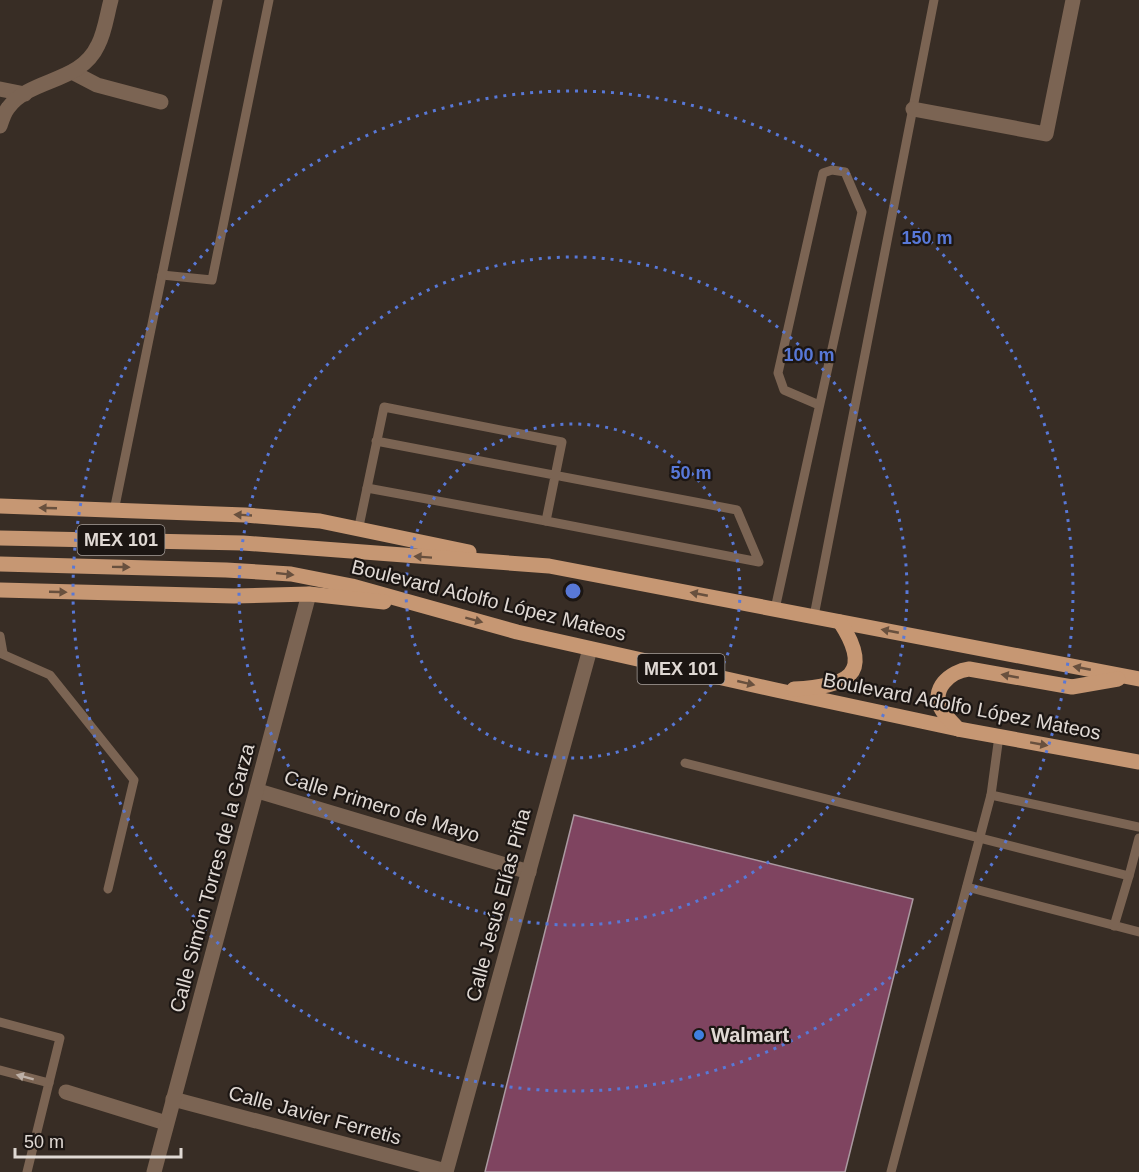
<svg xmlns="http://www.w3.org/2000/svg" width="1139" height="1172" viewBox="0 0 1139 1172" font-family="Helvetica,sans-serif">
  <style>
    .building { fill: #7f4460; stroke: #aa99a0; stroke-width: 1.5 }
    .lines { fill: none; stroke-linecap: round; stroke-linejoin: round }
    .lane { stroke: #7b6453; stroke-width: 9 }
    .street { stroke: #7b6453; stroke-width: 15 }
    .primary { stroke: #c69773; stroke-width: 15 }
    .oneway { fill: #68503e }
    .oneway2 { fill: #bdb0a7 }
    .ring { fill: none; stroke: #5878d7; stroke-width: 3; stroke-dasharray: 3 6 }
    .shop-dot { fill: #3f7fe0; stroke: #1c1613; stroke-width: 2 }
    .labels { text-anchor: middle; stroke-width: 4.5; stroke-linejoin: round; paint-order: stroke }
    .shield { fill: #1c1613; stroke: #a59e9a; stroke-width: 1.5 }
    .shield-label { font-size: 18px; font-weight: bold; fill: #e0d9d4 }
    .street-label { font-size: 20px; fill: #e0d9d4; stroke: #1c1613 }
    .poi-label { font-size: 20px; font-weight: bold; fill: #e0d9d4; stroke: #1c1613; text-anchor: start }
    .centre { fill: #5878d7; stroke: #1c1613; stroke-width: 3 }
    .ring-label { font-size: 18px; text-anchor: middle; font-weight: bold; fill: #5878d7; stroke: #1c1613; stroke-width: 4.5; stroke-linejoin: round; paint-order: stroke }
  </style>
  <rect width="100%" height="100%" fill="#382d25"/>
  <!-- building -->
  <polygon class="building" points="574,815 913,899 845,1172 485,1172"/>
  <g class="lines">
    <!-- lane -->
    <g class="lane">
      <polyline points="162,275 212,280 269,0"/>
      <polyline points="367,488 546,521"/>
      <polyline points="114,511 218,0"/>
      <polyline points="358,531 384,407 562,442 546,521 759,562 737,510 376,441"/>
      <polyline points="775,609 862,212 845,172 832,170 823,173 778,373 784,390 819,405"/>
      <polyline points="814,616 934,0"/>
      <polyline points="0,636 3,653"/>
      <polyline points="0,653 50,675 134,780 108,889"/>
      <polyline points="685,763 1129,876 1139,838"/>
      <polyline points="991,795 1139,827"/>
      <polyline points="967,887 1139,932"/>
      <polyline points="1114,926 1129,876"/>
      <polyline points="0,1022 60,1038 27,1172"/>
      <polyline points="0,1070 49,1083"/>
      <polyline points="891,1172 991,795 999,736"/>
    </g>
    <!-- street -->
    <g class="street">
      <polyline points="74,73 97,85 161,102"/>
      <polyline points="0,89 25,94"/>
      <polyline points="913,109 1046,134 1073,0"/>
      <path d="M0,126C2,120 4,113 8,108C31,77 80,84 98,45C105,32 107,14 111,0"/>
      <polyline points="258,791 529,872"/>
      <polyline points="66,1092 166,1123"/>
      <polyline points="173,1099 446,1171"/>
      <polyline points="154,1172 309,594"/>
      <polyline points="446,1172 590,649"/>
    </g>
    <!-- primary -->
    <g class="primary">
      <polyline points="0,506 245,515 320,521 469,552"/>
      <polyline points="0,538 243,543 549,566 1139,679"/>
      <polyline points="0,564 226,570 291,574 352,586 517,632 776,690 958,729 1139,762"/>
      <polyline points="0,590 234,596 309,594 384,602"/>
      <path d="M794,689C846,686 875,676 840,622"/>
      <path d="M958,729C953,723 946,717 942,710C929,689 951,671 969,669L1072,687L1118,679"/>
    </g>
  </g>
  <!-- one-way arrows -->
  <defs><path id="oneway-solid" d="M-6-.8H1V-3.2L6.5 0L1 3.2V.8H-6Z" transform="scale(1.5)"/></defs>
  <g class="oneway">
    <use href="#oneway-solid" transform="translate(48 508) rotate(-178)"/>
    <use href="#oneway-solid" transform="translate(243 515) rotate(-177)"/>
    <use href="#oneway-solid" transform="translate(423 557) rotate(-176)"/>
    <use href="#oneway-solid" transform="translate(121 567) rotate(1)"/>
    <use href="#oneway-solid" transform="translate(285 574) rotate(6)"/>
    <use href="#oneway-solid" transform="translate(58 592) rotate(2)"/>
    <use href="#oneway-solid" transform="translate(699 594) rotate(-169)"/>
    <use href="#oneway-solid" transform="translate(474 620) rotate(15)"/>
    <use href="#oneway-solid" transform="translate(890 631) rotate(-169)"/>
    <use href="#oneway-solid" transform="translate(1082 668) rotate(-169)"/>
    <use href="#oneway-solid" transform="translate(1010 676) rotate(-170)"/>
    <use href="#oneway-solid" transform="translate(746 683) rotate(13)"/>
    <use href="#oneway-solid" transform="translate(1039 744) rotate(10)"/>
  </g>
  <use class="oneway2" href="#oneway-solid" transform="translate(25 1077) rotate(-165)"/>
  <!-- distance rings -->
  <g class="ring">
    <circle cx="573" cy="591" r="167"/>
    <circle cx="573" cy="591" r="334"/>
    <circle cx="573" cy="591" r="500"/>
  </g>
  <!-- markers -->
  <circle class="shop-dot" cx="699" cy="1035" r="6"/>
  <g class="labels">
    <!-- shield labels -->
    <g class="shield">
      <rect x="77.5" y="525" width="87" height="30" rx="4.5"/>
      <rect x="637.5" y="654" width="87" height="30" rx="4.5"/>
    </g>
    <g class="shield-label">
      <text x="121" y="546">MEX 101</text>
      <text x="681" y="675">MEX 101</text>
    </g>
    <!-- street labels -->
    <g class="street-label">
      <text transform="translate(489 600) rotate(14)" y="7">Boulevard Adolfo López Mateos</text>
      <text transform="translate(962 706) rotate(11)" y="7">Boulevard Adolfo López Mateos</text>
      <text transform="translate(382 806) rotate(17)" y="7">Calle Primero de Mayo</text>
      <text transform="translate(212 878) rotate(-75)" y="7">Calle Simón Torres de la Garza</text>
      <text transform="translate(498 905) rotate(-75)" y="7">Calle Jesús Elías Piña</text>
      <text transform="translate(315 1115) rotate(15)" y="7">Calle Javier Ferretis</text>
    </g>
    <!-- poi labels -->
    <g class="poi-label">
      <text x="711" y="1042">Walmart</text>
    </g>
  </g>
  <circle cx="573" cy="591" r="9" class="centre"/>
  <g class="ring-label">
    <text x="927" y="244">150 m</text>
    <text x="809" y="361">100 m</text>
    <text x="691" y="479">50 m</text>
  </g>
  <!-- scale -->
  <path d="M15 1148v9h166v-9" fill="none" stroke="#e0d9d4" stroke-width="3"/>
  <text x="24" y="1148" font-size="18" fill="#e0d9d4" stroke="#1c1613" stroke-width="4.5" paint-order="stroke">50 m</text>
</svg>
